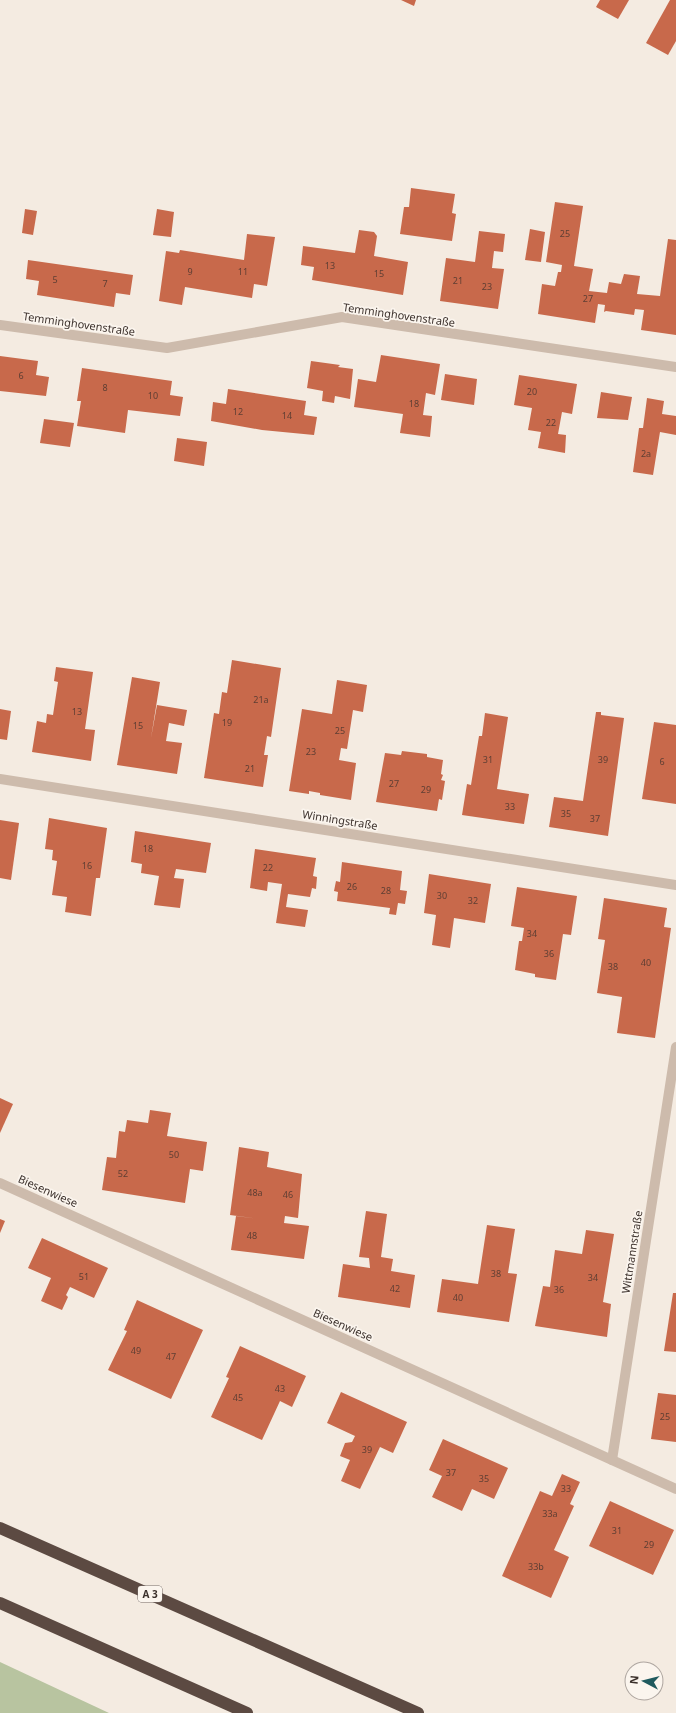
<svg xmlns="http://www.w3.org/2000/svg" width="676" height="1713" viewBox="0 0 676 1713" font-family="'Noto Sans',sans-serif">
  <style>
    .green { fill: #b8c4a0 }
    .building { fill: #c8694b }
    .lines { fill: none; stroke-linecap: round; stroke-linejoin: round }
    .minor { stroke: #cdbbac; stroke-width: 10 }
    .highway { stroke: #5c4a42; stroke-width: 12 }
    .labels { text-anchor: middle; stroke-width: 3.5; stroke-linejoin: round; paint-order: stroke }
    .number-label { font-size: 9px; fill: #5e3e33 }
    .shield { fill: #fbf5ee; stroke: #756b66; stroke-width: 1 }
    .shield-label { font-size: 10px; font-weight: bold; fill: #3b302b }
    .street-label { font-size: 11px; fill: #3b302b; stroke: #fbf5ee }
  </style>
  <rect width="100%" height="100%" fill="#f4ebe1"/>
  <!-- green -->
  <polygon class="green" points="0,1662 109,1713 0,1713"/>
  <!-- building -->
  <g class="building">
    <polygon points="401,0 416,0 414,6"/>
    <polygon points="600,0 629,0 618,19 596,7"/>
    <polygon points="670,0 676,0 676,41 668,55 646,43"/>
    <polygon points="411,188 455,194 452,213 456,214 452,241 400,234 404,207 409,207"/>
    <polygon points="555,202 583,206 574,266 593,269 589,291 607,293 609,282 621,284 624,274 640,276 637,294 660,296 668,239 676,240 676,335 641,330 644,310 635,309 634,315 606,311 604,312 605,305 598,304 595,323 538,314 542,284 555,286 558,272 561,272 562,265 546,262"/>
    <polygon points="25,209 37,211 33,235 22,233"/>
    <polygon points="157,209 174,212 171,237 153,235"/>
    <polygon points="530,229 545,232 541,262 525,260"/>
    <polygon points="359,230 374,232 377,236 374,256 408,262 403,295 312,280 314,267 301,265 303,246 355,253"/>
    <polygon points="479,231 505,234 503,252 494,251 492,268 504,269 498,309 440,301 446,258 475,262"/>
    <polygon points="247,234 275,237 267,286 254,284 252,298 185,287 182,305 159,301 166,251 179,253 180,250 244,260"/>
    <polygon points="28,260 133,275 130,295 116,293 114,307 37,295 39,281 26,279"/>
    <polygon points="381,355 440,364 435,395 426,393 423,415 432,416 430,437 400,433 403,414 354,407 358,379 376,382"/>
    <polygon points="0,356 38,361 36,375 49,377 46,396 0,391"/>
    <polygon points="311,361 340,365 338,367 353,369 350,399 335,396 334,403 322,401 323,391 307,388"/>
    <polygon points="82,368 172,381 170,395 183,397 180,416 128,410 125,433 77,426 81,401 77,401"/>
    <polygon points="445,374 477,379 474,405 441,400"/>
    <polygon points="519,375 577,384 572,414 562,412 558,434 566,435 565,453 538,448 541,432 528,430 532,408 514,405"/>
    <polygon points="228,389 306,401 304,415 317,417 314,435 262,430 211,421 213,402 226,404"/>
    <polygon points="601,392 632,397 628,420 597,418"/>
    <polygon points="647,398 664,401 662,414 676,416 676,435 660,432 653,475 633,472 639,428 643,428"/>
    <polygon points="44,419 74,423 70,447 40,443"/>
    <polygon points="177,438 207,442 204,466 174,461"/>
    <polygon points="232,660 281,668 271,737 267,736 264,755 268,755 263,787 204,778 214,713 219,714 222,692 227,693"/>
    <polygon points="56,667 93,672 85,729 95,730 91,761 32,752 37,721 46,723 47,714 53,715 58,682 54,681"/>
    <polygon points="132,677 160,682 151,738 157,705 187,710 184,726 169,723 166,741 182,743 177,774 117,765"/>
    <polygon points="337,680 367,685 363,712 353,710 347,749 341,748 339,760 356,763 351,800 320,795 320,793 309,791 309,794 289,791 302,709 332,714"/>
    <polygon points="0,709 11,711 7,740 0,739"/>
    <polygon points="596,712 601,712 601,715 624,718 608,836 549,827 554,797 583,801"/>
    <polygon points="485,713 508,717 497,789 529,794 524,824 462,815 467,784 471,785 479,736 482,736"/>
    <polygon points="654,722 676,725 676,804 642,799"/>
    <polygon points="402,751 427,754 427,757 443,760 441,774 443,775 441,780 445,781 442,800 439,799 437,811 376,802 385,753 401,755"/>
    <polygon points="49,818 107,828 100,878 96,878 91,916 65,912 67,897 52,895 57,861 52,860 53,850 45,849"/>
    <polygon points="0,820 19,823 11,880 0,878"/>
    <polygon points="135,831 211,843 206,873 176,869 174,878 184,879 180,908 154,905 159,876 141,873 142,864 131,862"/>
    <polygon points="255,849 316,858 313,876 317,877 316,889 312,888 310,897 288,894 286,907 308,910 305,927 276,923 282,884 268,882 267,891 250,888"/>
    <polygon points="342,862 402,871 400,890 407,891 405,904 398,903 396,915 389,914 390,908 337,901 338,892 334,891 336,881 340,882"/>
    <polygon points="429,874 491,884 485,923 454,918 450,948 432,945 436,915 424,913"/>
    <polygon points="517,887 577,896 571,935 563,934 556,980 535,977 535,974 515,970 519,941 522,941 524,928 511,926"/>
    <polygon points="604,898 667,908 664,927 671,928 655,1038 617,1033 622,997 597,993 605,940 598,939"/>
    <polygon points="0,1098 13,1104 0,1133"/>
    <polygon points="150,1110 171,1113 167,1136 207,1142 203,1171 190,1169 185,1203 102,1190 107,1157 116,1158 119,1131 125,1132 127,1120 148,1123"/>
    <polygon points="239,1147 269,1152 267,1167 302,1174 298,1218 285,1216 284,1223 309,1226 304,1259 231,1250 236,1216 259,1219 230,1215"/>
    <polygon points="366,1211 387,1214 381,1257 393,1259 391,1271 415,1275 410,1308 338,1297 343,1264 370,1268 369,1258 359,1257"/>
    <polygon points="0,1219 5,1221 0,1233"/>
    <polygon points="487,1225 515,1229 508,1273 517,1274 509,1322 437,1312 442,1279 478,1284"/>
    <polygon points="586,1230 614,1234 603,1302 611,1304 607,1337 535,1326 543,1286 550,1287 555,1250 582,1254"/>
    <polygon points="42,1238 108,1268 94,1298 70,1287 66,1295 68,1297 62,1310 41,1301 51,1278 28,1268"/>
    <polygon points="673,1293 676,1293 676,1352 664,1351"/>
    <polygon points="137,1300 203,1330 171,1399 108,1370 127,1331 124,1330"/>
    <polygon points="240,1346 306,1376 292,1407 280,1401 262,1440 211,1417 229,1378 226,1377"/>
    <polygon points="341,1392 407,1422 393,1453 380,1447 360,1489 341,1481 350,1460 340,1456 345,1443 352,1442 355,1436 327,1423"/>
    <polygon points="658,1393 676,1395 676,1442 651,1439"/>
    <polygon points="443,1439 508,1468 494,1499 472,1489 462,1511 432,1497 442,1476 429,1470"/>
    <polygon points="562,1474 580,1482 570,1504 574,1506 554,1550 569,1557 551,1598 502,1576 540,1491 552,1496"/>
    <polygon points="610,1501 674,1530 653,1575 589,1546"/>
  </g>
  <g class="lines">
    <!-- minor -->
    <g class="minor">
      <polyline points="0,325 167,348 342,317 676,367"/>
      <polyline points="0,779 676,885"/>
      <polyline points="0,1183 676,1489"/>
      <polyline points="612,1460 676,1047"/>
    </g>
    <!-- highway -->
    <g class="highway">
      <polyline points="0,1528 418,1713"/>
      <polyline points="0,1603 247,1713"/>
    </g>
  </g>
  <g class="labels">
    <!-- number labels -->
    <g class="number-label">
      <text x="565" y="237">25</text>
      <text x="330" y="269">13</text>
      <text x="190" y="275">9</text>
      <text x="243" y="275">11</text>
      <text x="379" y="277">15</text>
      <text x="55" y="283">5</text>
      <text x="458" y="284">21</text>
      <text x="105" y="287">7</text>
      <text x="487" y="290">23</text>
      <text x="588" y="302">27</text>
      <text x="21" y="379">6</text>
      <text x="105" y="391">8</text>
      <text x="532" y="395">20</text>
      <text x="153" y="399">10</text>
      <text x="414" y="407">18</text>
      <text x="238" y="415">12</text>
      <text x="287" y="419">14</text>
      <text x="551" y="426">22</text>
      <text x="646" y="457">2a</text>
      <text x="261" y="703">21a</text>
      <text x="77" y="715">13</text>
      <text x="227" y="726">19</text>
      <text x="138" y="729">15</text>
      <text x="340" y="734">25</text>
      <text x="311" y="755">23</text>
      <text x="488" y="763">31</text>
      <text x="603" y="763">39</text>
      <text x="662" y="765">6</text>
      <text x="250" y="772">21</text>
      <text x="394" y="787">27</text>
      <text x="426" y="793">29</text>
      <text x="510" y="810">33</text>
      <text x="566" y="817">35</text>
      <text x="595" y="822">37</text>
      <text x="148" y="852">18</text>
      <text x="87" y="869">16</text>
      <text x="268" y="871">22</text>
      <text x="352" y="890">26</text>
      <text x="386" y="894">28</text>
      <text x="442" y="899">30</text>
      <text x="473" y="904">32</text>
      <text x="532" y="937">34</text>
      <text x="549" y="957">36</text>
      <text x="646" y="966">40</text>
      <text x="613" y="970">38</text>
      <text x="174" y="1158">50</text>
      <text x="123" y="1177">52</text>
      <text x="255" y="1196">48a</text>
      <text x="288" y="1198">46</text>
      <text x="252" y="1239">48</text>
      <text x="496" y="1277">38</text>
      <text x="84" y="1280">51</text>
      <text x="593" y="1281">34</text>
      <text x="395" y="1292">42</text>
      <text x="559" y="1293">36</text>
      <text x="458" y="1301">40</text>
      <text x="136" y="1354">49</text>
      <text x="171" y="1360">47</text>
      <text x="280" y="1392">43</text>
      <text x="238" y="1401">45</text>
      <text x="665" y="1420">25</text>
      <text x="367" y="1453">39</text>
      <text x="451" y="1476">37</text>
      <text x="484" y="1482">35</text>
      <text x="566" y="1492">33</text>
      <text x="550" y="1517">33a</text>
      <text x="617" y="1534">31</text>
      <text x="649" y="1548">29</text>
      <text x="536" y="1570">33b</text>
    </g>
    <!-- shield labels -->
    <rect class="shield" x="138" y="1586" width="24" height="16" rx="3"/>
    <g class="shield-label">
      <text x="150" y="1598">A 3</text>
    </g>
    <!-- street labels -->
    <g class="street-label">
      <text transform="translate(399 315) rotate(8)" y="4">Temminghovenstraße</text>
      <text transform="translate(79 324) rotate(8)" y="4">Temminghovenstraße</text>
      <text transform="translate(340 820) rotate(9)" y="4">Winningstraße</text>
      <text transform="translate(48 1191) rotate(24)" y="4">Biesenwiese</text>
      <text transform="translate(632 1252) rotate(-81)" y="4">Wittmannstraße</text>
      <text transform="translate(343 1325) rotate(24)" y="4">Biesenwiese</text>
    </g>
  </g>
  <!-- north arrow -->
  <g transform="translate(644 1681) rotate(277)"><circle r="19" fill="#fbf5ee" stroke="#aea6a0"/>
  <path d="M0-3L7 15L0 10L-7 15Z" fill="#1f5a5e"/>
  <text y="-6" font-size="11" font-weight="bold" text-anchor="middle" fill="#3b302b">N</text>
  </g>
</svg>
